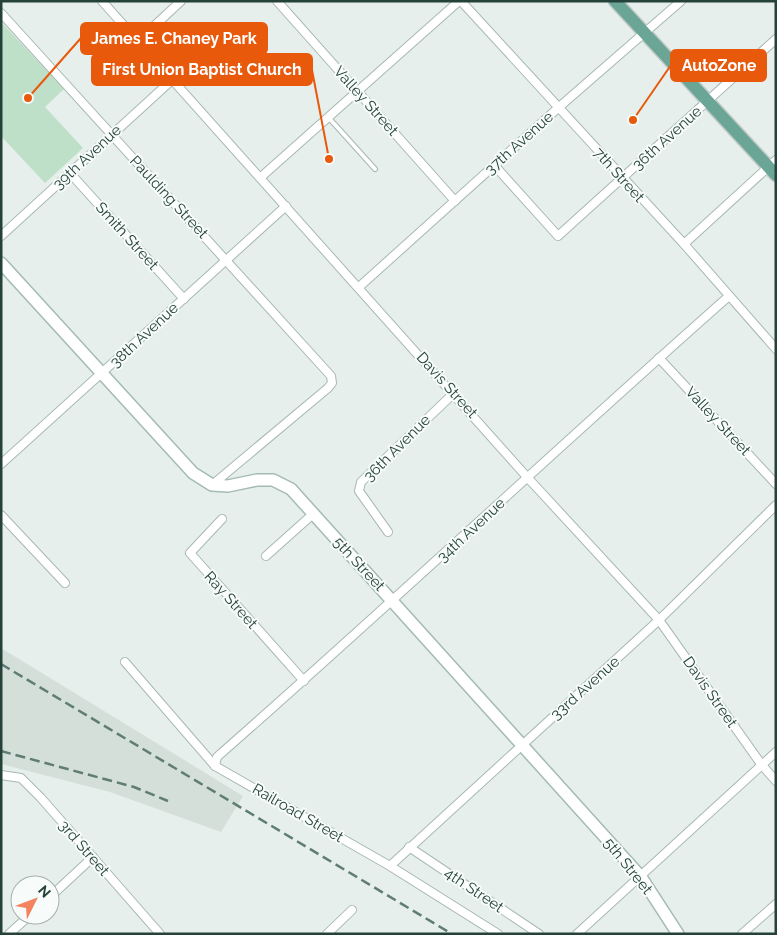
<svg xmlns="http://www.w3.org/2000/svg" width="777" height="935" viewBox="0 0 777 935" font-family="Raleway,sans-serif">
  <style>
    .built { fill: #d4dfda }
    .green { fill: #bfe0c8 }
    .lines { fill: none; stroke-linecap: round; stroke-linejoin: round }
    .lane-casing { stroke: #a8b8b2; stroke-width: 6 }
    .street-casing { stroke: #a8b8b2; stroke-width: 10 }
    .secondary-casing { stroke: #a4bbb3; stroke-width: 14 }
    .primary-casing { stroke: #c2cac8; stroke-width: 15 }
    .lane { stroke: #fff; stroke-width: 4 }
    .street { stroke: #fff; stroke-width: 8 }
    .secondary { stroke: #fff; stroke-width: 11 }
    .primary { stroke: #6aa596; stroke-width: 12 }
    .rail { stroke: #5f7d75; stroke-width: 2.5; stroke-dasharray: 10 5; stroke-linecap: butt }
    .labels { text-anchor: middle; stroke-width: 4; stroke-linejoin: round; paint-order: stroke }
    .street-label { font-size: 15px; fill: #24423a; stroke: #f7fbf9 }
    .leader { fill: none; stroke: #e8590c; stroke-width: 2 }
    .callout-dot { fill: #e8590c; stroke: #f7fbf9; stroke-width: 2 }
    .callout { fill: #e8590c; stroke: #e8590c; stroke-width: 2 }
    .callout-label { font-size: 16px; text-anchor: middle; font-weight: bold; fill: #fff }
  </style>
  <rect width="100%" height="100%" fill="#e6efeb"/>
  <!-- built -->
  <polygon class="built" points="1,648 243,796 221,832 110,792 1,764"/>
  <!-- green -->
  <polygon class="green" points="1,22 64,89 45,107 83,148 45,183 1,136"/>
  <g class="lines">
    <!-- lane casing -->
    <g class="lane-casing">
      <polyline id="lane" points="329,118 375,169"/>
    </g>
    <!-- street casing -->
    <g class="street-casing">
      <g id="street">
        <polyline points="102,1 527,477 659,620 761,764 776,781"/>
        <polyline points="277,1 455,201"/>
        <polyline points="461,1 684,244 776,349"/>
        <polyline points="1,13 331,376 332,383 328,388 212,485"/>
        <polyline points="138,41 181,1"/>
        <polyline points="495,166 558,236 776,39"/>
        <polyline points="70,173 184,299"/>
        <polyline points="261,177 459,1"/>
        <polyline points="1,236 173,79"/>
        <polyline points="684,244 776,160"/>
        <polyline points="359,287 558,108 681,1"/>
        <polyline points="659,358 776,484"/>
        <polyline points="1,464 286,206"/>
        <polyline points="1,515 65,583"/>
        <polyline points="222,519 190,553 304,681"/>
        <polyline points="388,532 359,491 361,482 454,393"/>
        <polyline points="266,556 313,514"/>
        <polyline points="125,662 215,766 390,866 498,934"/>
        <path d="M215,766L217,757C390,605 557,448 729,296"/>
        <polyline points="1,775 21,778 41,798 160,934"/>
        <polyline points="409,847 539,934"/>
        <polyline points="390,866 659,620 776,505"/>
        <polyline points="50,897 93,857"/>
        <polyline points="9,934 30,915"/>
        <polyline points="327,934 352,910"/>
        <polyline points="577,934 776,752"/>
        <polyline points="742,934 776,904"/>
      </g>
    </g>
    <!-- secondary casing -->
    <g class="secondary-casing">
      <polyline id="secondary" points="1,263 193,473 212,485 228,486 257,480 273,480 291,489 641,877 678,934"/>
    </g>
    <!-- primary casing -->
    <g class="primary-casing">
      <polyline id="primary" points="615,1 776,175"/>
    </g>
    <!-- lane -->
    <use href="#lane" class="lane"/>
    <!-- street -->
    <use href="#street" class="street"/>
    <!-- secondary -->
    <use href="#secondary" class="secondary"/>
    <!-- primary -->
    <use href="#primary" class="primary"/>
    <!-- rail -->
    <g class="rail">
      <polyline points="1,664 452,934"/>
      <polyline points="1,751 134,787 168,801"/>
    </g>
  </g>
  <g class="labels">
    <!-- street labels -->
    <g class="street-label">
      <text transform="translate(366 101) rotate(48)" y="5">Valley Street</text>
      <text transform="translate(667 138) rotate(-42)" y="5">36th Avenue</text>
      <text transform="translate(519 143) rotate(-42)" y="5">37th Avenue</text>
      <text transform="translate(87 157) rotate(-43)" y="5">39th Avenue</text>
      <text transform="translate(619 175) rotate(48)" y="5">7th Street</text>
      <text transform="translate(169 197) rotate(47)" y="5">Paulding Street</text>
      <text transform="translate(127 236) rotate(48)" y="5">Smith Street</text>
      <text transform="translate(144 335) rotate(-43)" y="5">38th Avenue</text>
      <text transform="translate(447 385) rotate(48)" y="5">Davis Street</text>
      <text transform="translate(718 421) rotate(47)" y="5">Valley Street</text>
      <text transform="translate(397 448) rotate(-45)" y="5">36th Avenue</text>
      <text transform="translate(471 530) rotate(-43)" y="5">34th Avenue</text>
      <text transform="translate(359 564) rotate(47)" y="5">5th Street</text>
      <text transform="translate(231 600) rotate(48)" y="5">Ray Street</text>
      <text transform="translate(585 688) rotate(-42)" y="5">33rd Avenue</text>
      <text transform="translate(710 692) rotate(55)" y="5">Davis Street</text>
      <text transform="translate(298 813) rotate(30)" y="5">Railroad Street</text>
      <text transform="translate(84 848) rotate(49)" y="5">3rd Street</text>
      <text transform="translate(628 866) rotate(51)" y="5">5th Street</text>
      <text transform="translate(474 890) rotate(34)" y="5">4th Street</text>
    </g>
  </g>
  <!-- callouts -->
  <path class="leader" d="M28 98L81 38M633 120L671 65M329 159L312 70"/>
  <g class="callout-dot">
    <circle cx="28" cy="98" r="5"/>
    <circle cx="633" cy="120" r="5"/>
    <circle cx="329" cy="159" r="5"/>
  </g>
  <g class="callout">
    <rect x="81" y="23" width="186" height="31" rx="5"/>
    <rect x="671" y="50" width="95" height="31" rx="5"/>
    <rect x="92" y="54" width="220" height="31" rx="5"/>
  </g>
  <g class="callout-label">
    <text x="174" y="44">James E. Chaney Park</text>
    <text x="719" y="71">AutoZone</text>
    <text x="202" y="75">First Union Baptist Church</text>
  </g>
  <!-- border -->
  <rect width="777" height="935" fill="none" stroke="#24423a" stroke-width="5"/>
  <!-- north arrow -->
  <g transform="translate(35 900) rotate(48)"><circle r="24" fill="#f7fbf9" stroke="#a3b1ad"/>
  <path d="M0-4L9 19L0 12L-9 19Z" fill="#f4845f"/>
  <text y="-8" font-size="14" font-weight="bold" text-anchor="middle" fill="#24423a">N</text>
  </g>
</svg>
